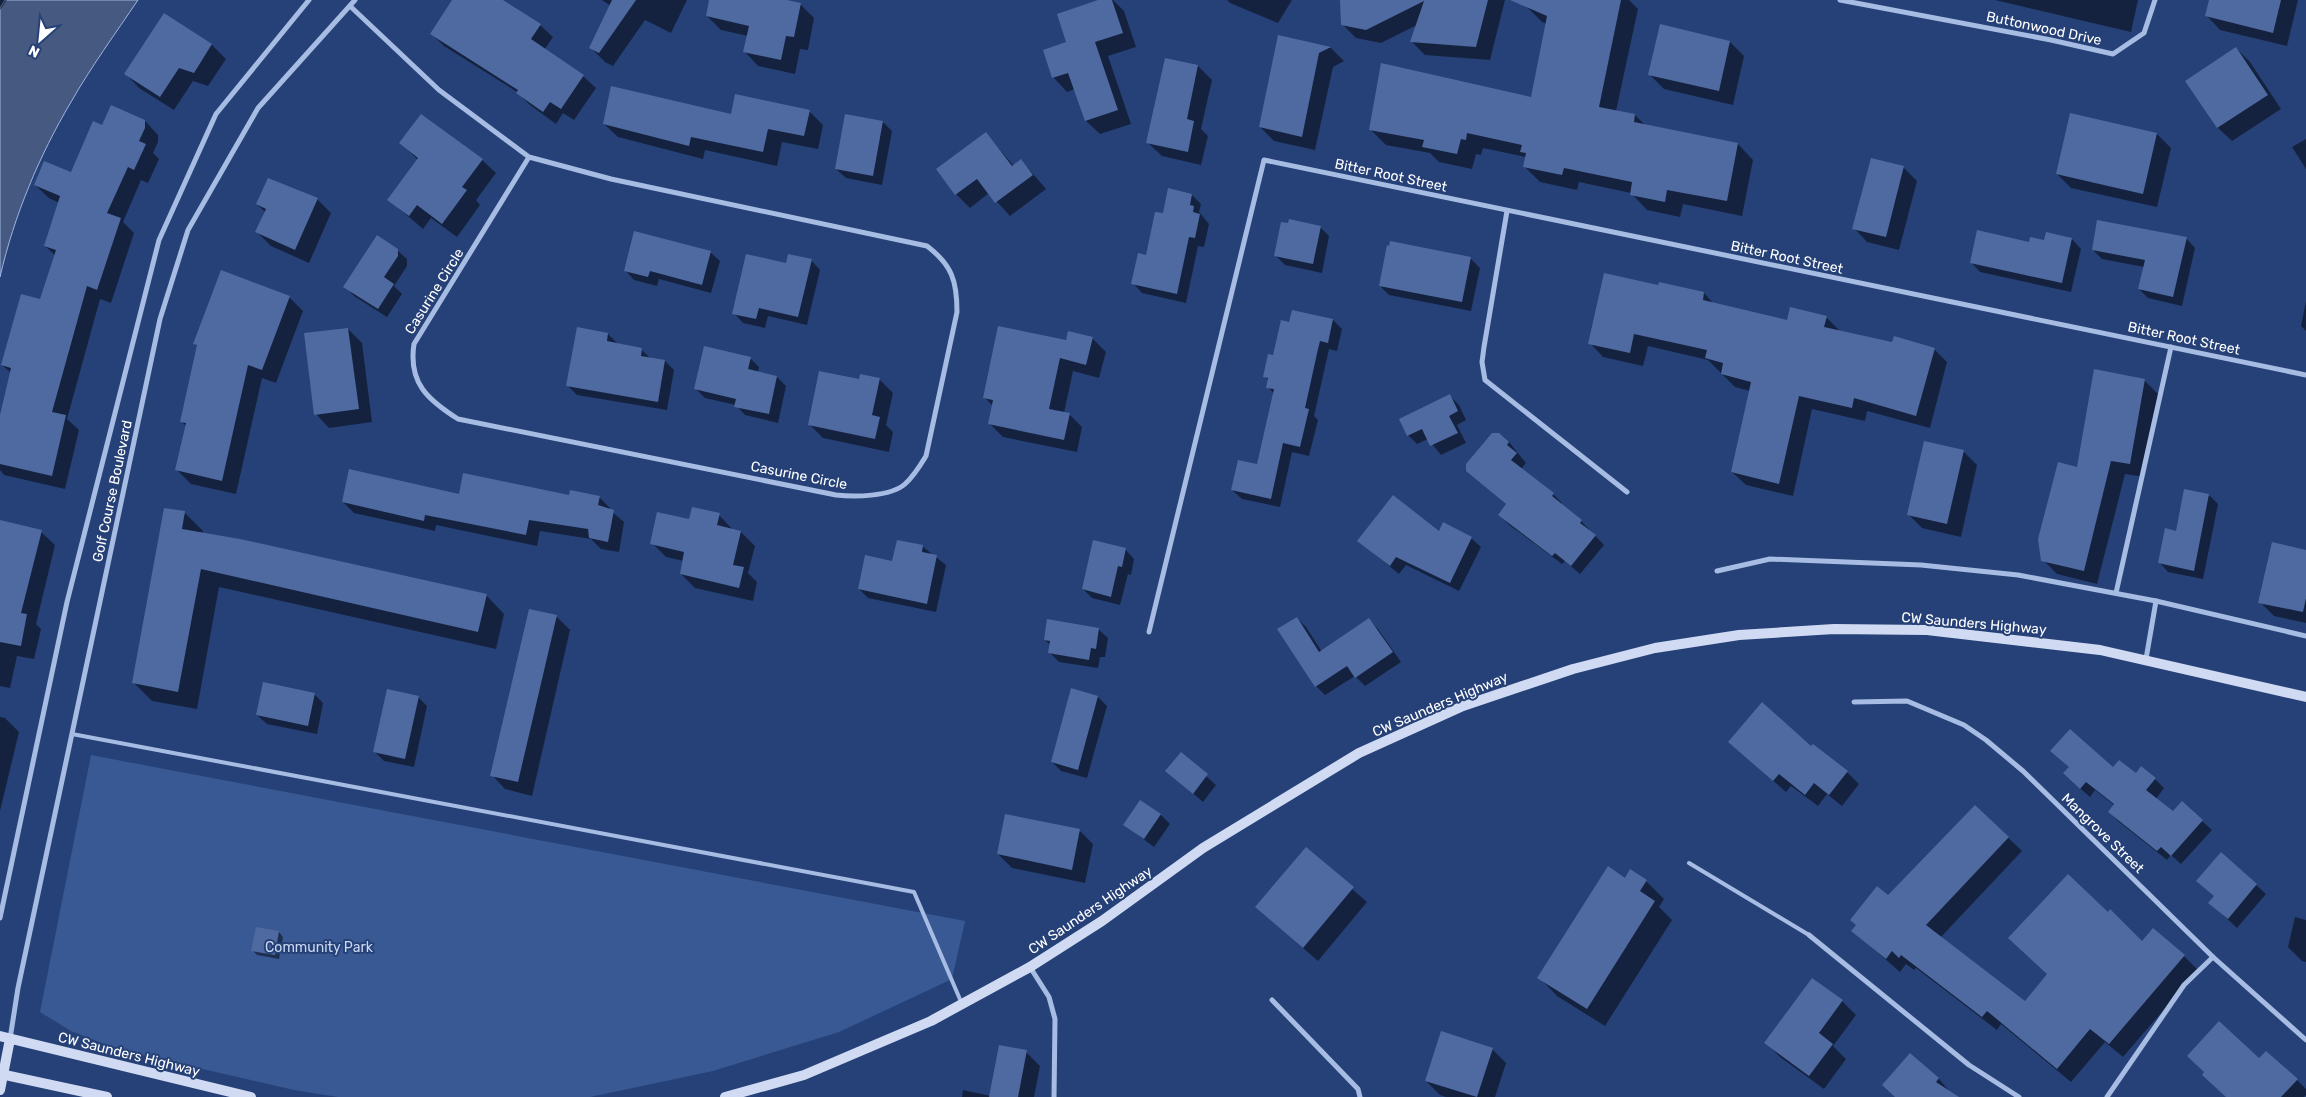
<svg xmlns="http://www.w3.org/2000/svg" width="2306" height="1097" viewBox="0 0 2306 1097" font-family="Rubik,sans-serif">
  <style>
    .green { fill: #395994 }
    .water { fill: #455981; stroke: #9cb5e3 }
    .shadow { fill: #0007 }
    .building { fill: #4e6aa1 }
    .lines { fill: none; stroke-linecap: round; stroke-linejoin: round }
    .service { stroke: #a7bce3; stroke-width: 4 }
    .minor { stroke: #a7bce3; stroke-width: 5 }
    .secondary { stroke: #d0dbf3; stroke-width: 10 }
    .labels { text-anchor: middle; stroke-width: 4; stroke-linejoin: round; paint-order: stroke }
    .street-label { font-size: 14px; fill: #fff; stroke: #264177 }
    .park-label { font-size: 14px; fill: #cad8f2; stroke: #264177 }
  </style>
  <rect width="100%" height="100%" fill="#264177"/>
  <!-- green -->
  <polygon class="green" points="91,755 965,921 952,979 839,1032 713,1071 590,1097 338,1097 294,1090 120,1050 71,1031 40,1012"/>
  <!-- water -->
  <path class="water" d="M5,0H138C115,34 91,67 71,102C39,156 14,216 0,277V8Z"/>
  <!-- shadow -->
  <g class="shadow">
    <polygon points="0,0 7,0 0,10"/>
    <polygon points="460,0 501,0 540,25 553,37 545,49 583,76 596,88 574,120 563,113 556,124 530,105 517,92 444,46 432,34"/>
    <polygon points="602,0 687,0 671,33 645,20 613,66 605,62 591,48 611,6"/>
    <polygon points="710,0 785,0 800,4 814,18 808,50 800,49 795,74 758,66 745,52 748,36 721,30 707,16"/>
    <polygon points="1102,0 1113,0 1124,11 1136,47 1108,56 1131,124 1100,134 1086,121 1075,89 1067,92 1054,78 1044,51 1068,43"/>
    <polygon points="1227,0 1292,0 1278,23 1230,3"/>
    <polygon points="1341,0 1505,0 1490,60 1425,55 1411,41 1417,25 1381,43 1356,38 1342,24"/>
    <polygon points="1526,0 1629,0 1638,9 1616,111 1635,115 1645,125 1738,144 1753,160 1742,216 1683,204 1680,217 1647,210 1631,193 1579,182 1577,190 1540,182 1524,166 1526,157 1483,148 1481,155 1476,154 1472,169 1439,162 1430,153 1386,145 1371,130 1532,98 1547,24 1542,22 1526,6"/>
    <polygon points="1995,0 2138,0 2131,32"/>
    <polygon points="2210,0 2298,0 2287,46 2220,30 2207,16"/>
    <polygon points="164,14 212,45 226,59 208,86 193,81 174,110 139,88 126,74"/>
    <polygon points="1660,26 1730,42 1744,56 1733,105 1664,89 1650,75"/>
    <polygon points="1279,37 1331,48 1344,61 1333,67 1315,150 1274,141 1260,127"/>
    <polygon points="2236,48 2250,62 2281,109 2232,141 2218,128 2187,81"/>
    <polygon points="1166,59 1198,66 1212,80 1201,129 1208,136 1201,165 1162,156 1148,143"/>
    <polygon points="809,111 823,125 818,149 782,142 777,166 705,150 703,159 618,137 604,124"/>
    <polygon points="145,121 158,135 158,142 153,153 159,159 148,183 141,180 123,222 134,233 111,303 100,299 67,419 79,430 65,489 4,475 0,470 0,421 11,373 2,365 41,300 56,256 45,246 59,203 49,198 35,185 71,174 103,127"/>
    <polygon points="883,122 892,131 882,185 846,178 836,169"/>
    <polygon points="986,134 1014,166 1021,160 1046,189 1010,216 989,193 970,208 956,194"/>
    <polygon points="2157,134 2171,148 2157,207 2071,188 2057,174"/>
    <polygon points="2306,139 2306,169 2292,147"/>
    <polygon points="401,143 482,160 496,173 476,200 480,205 457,237 431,218 423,229 388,199 418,160"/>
    <polygon points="1903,167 1917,181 1899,250 1867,242 1854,228"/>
    <polygon points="1192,195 1201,204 1199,212 1209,224 1204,247 1198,246 1186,303 1142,293 1133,283 1147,256"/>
    <polygon points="317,199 331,213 309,263 271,246 257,232 265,212 257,204"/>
    <polygon points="1320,227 1329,236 1322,273 1285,265 1276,256"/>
    <polygon points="2186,238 2195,248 2182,306 2148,298 2139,289 2144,267 2102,259 2093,250"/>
    <polygon points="2072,239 2081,249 2071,292 1980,272 1971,262 2030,244"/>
    <polygon points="397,250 407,259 407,266 394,286 402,294 387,317 354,296 345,286"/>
    <polygon points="710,252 720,261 711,293 659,279 657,286 634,280 625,270"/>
    <polygon points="1470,258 1480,268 1471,311 1389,295 1380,286"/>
    <polygon points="811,260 820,270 807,325 768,316 765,328 743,323 734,313 787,264"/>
    <polygon points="1659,286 1704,293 1714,304 1787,322 1826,317 1840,331 1893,344 1934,349 1947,362 1930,428 1867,411 1865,421 1812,409 1793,496 1746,485 1732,472 1750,391 1735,387 1708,360 1648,346 1643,366 1603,357 1590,343"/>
    <polygon points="289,297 303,311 276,383 262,378 236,494 191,484 177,470 186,426 181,421 198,347 195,344"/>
    <polygon points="2306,301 2306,331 2301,326"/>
    <polygon points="1333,320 1342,329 1337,351 1329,349 1314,416 1318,420 1309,456 1292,452 1280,507 1242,499 1232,490 1258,465 1274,394 1268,387 1269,381 1265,377 1290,324"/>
    <polygon points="348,329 362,343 372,422 329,428 316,414"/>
    <polygon points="608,334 617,343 641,349 650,358 665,361 674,370 667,410 577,395 568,386"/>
    <polygon points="1092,338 1106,352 1099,378 1073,371 1064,413 1069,414 1082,427 1077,452 1003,437 989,423 993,406 984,397"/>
    <polygon points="750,358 759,367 758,373 777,377 786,386 778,423 745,415 736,405 705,398 696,389"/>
    <polygon points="879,379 893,393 886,425 893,432 889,452 823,438 809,424 860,381"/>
    <polygon points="2144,380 2158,394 2144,477 2125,474 2097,584 2057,574 2043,560 2078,469"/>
    <polygon points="1450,396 1459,405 1466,420 1457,425 1466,443 1441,455 1428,439 1417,444 1408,435"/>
    <polygon points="1509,442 1526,463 1521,469 1553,494 1562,503 1561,505 1581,521 1604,545 1580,574 1565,561 1562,564 1508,524 1499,514 1507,505 1468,471"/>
    <polygon points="1963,451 1977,465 1961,537 1922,528 1908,514"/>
    <polygon points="2209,495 2218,504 2203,579 2168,572 2159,562 2177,532"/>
    <polygon points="460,496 599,497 610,508 610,510 624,522 619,552 601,549 591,539 540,531 537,546 436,525 435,531 354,513 343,502"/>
    <polygon points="185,513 203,531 202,535 486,595 504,614 496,649 219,587 197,709 152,701 134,683"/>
    <polygon points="719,515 733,530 741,532 755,546 748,573 757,582 753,601 695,588 681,574 684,561 666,557 652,543 690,520"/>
    <polygon points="0,531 41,532 55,545 36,624 41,629 34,659 17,656 10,688 0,686"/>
    <polygon points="1439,533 1471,538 1481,547 1459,591 1406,565 1399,574 1359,541"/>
    <polygon points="922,546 946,565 936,612 868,598 859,589 893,563"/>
    <polygon points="1125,549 1134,559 1131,575 1128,574 1120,605 1092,598 1083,589"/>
    <polygon points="2306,551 2306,623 2274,616 2260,602"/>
    <polygon points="556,616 570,630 532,796 505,789 492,775"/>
    <polygon points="1297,618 1306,627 1322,652 1369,620 1378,629 1401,662 1365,686 1355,676 1325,695 1316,686"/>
    <polygon points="1098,629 1108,638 1105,657 1100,657 1098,668 1059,662 1050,653 1051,646 1045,640"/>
    <polygon points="1072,690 1098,697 1107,706 1087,778 1061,771 1052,762"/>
    <polygon points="314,694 323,703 317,734 267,724 257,715"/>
    <polygon points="418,697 427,706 414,767 384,761 375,752"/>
    <polygon points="0,717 5,718 19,732 0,811"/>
    <polygon points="1729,742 1811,748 1847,772 1859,784 1842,806 1827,794 1818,806 1791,786 1786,792"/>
    <polygon points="1181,754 1216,785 1203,802 1167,771"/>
    <polygon points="2113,769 2155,779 2164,788 2156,799 2173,813 2182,803 2212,830 2181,864 2171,855 2167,860 2118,821 2109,812 2114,805 2095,790 2090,797 2074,783"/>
    <polygon points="1140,802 1161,815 1170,824 1154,847 1125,825"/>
    <polygon points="1975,806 2022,851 1940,938 2025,1003 2142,943 2184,956 2198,970 2123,1057 2105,1042 2071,1082 2001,1024 1997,1030 1916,968 1914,970 1906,964 1900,972 1853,931"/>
    <polygon points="1079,830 1093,844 1085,883 1012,868 998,854"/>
    <polygon points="1306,849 1367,902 1318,961 1256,907"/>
    <polygon points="2221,853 2266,894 2237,928 2210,903 2215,897 2198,881"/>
    <polygon points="1626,879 1646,881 1664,899 1659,907 1672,920 1605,1026 1557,996 1539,977"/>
    <polygon points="2295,917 2306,920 2306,962 2302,961 2288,947"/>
    <polygon points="279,932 283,937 279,959 257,955 253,951"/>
    <polygon points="1813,979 1842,1001 1856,1015 1833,1046 1846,1059 1824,1089 1780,1057 1766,1043"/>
    <polygon points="1492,1049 1506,1063 1495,1097 1446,1097 1440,1095 1426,1081"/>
    <polygon points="1026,1052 1040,1066 1034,1097 962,1097 963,1090 991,1096"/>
    <polygon points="1910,1054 1939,1079 1950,1092 1957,1097 1895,1097"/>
    <polygon points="2260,1059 2297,1080 2306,1089 2306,1095 2304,1097 2227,1097"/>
  </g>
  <!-- building -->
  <g class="building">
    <polygon points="452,0 503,0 541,24 531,39 584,75 561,109 550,102 543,112 516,93 518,90 430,34"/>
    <polygon points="612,0 636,0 599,53 589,48"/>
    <polygon points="709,0 787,0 801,3 794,37 786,36 781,60 743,52 749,26 706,16"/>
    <polygon points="1098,0 1112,0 1123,33 1095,42 1118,110 1085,121 1068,73 1052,78 1043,50 1066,42 1057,14"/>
    <polygon points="1340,0 1488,0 1476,47 1410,42 1424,1 1366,30 1341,25"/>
    <polygon points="1510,0 1621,0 1599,107 1635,114 1634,122 1738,143 1727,201 1667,190 1665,202 1630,195 1632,182 1564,168 1562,175 1523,167 1526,153 1520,152 1522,145 1467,133 1466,140 1461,139 1457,154 1422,147 1424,140 1369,130 1381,63 1531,97 1547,16"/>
    <polygon points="2209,0 2281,0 2273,33 2205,16"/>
    <polygon points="164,13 212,44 194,73 179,68 160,97 124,74"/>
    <polygon points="1660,24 1730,41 1719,91 1648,75"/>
    <polygon points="1278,35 1331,47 1319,53 1302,137 1259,127"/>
    <polygon points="2236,47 2268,95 2217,128 2185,81"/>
    <polygon points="1165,58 1198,65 1187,119 1194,121 1188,152 1146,143"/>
    <polygon points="611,86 731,114 735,94 810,110 804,136 768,129 763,152 691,137 689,146 603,124"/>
    <polygon points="111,105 145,120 145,128 139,141 146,144 134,170 128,167 107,213 121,218 97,290 87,286 52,412 66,415 52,476 0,464 0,415 11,368 1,365 21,294 40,299 56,250 44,246 60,196 34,185 44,161 71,172 93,121 102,125"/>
    <polygon points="2070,113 2157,133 2143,194 2056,174"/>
    <polygon points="421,114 483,159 462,187 467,190 442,224 417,205 409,216 387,200 418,158 399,143"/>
    <polygon points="845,114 883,121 873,176 835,169"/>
    <polygon points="986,132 1012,166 1021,159 1033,175 995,203 977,179 955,195 936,169"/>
    <polygon points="1871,158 1904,166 1886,237 1852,229"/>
    <polygon points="268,178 318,198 295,250 255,232 266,209 256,204"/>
    <polygon points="1168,188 1192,194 1190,205 1194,206 1193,212 1200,214 1195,238 1189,237 1177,294 1131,284 1138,253 1146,255 1155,212 1163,213"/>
    <polygon points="1289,219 1321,226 1313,264 1274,256 1281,222 1288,223"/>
    <polygon points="2097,220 2187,237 2173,297 2138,289 2145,260 2092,250"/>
    <polygon points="1977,230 2029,242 2030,237 2044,240 2046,232 2072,238 2062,283 1970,263"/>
    <polygon points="634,231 711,251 702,285 650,271 648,277 624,271"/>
    <polygon points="377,235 398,249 398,256 384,277 394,284 378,309 343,287"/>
    <polygon points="1390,241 1471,257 1462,302 1379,286 1387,245 1389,246"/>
    <polygon points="746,254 786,263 788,254 812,259 798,317 759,308 756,319 732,314"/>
    <polygon points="221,270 290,296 262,370 248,365 222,481 175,470 186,423 180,422 197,345 193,344"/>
    <polygon points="1604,273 1658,285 1659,282 1704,292 1703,300 1787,320 1790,307 1827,316 1824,327 1892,342 1894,336 1935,348 1916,416 1854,398 1852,408 1799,396 1779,484 1731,472 1751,382 1721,374 1723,363 1705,358 1707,350 1634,334 1630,353 1588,344"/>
    <polygon points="1292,310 1333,319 1328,343 1320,341 1318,349 1305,408 1309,409 1300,447 1283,443 1271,499 1231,490 1238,460 1257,464 1274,389 1266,388 1268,378 1263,377 1268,354 1273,355 1281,320 1289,322"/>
    <polygon points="998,326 1066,340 1068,331 1093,337 1086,365 1060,358 1049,409 1070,413 1064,440 988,424 993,400 983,398"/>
    <polygon points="577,327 608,333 607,341 642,348 641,356 665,360 658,402 566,386"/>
    <polygon points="348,328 359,409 314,415 304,333"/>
    <polygon points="704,346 751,357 748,369 777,376 769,414 734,407 736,399 694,389"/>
    <polygon points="2094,369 2145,379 2130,464 2111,461 2084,571 2041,561 2038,539 2058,462 2077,467"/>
    <polygon points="819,371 859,379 860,374 880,378 872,415 880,417 875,439 808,425"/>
    <polygon points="1450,394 1458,411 1449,416 1458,433 1430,446 1422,429 1407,436 1399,419"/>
    <polygon points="1492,433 1499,433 1509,442 1507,445 1517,453 1511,460 1554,493 1552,496 1582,520 1580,523 1596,535 1571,566 1555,553 1552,556 1498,515 1506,504 1466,471 1466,464"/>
    <polygon points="1924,441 1964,450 1947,524 1907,515"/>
    <polygon points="349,469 459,494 463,473 569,495 570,490 600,496 598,505 614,510 608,542 589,538 588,529 529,520 526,535 425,515 424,521 342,502"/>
    <polygon points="2184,489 2209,494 2194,571 2158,563 2165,528 2176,531"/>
    <polygon points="1393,495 1439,531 1443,522 1472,537 1450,583 1396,557 1390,566 1357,541"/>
    <polygon points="692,507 720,513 717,525 741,531 733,565 744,567 739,588 680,574 684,552 650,544 657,512 689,519"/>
    <polygon points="164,508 185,511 182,529 240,539 487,594 478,632 201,569 178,692 132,683"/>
    <polygon points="0,520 42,530 21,613 27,614 21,646 0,642"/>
    <polygon points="897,540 923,545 922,552 937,555 927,604 858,589 865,555 892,561"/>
    <polygon points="1093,540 1126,548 1122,567 1118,566 1111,597 1082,589"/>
    <polygon points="2272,542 2306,550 2306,598 2303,612 2258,603"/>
    <polygon points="529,609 557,615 518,782 490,776"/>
    <polygon points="1297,617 1319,652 1369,618 1393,652 1355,678 1347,666 1315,687 1277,629"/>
    <polygon points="1047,619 1099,628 1096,649 1091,648 1089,660 1048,653 1050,641 1044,640"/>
    <polygon points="263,682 315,693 308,726 256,715"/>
    <polygon points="1071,688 1098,696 1078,770 1051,762"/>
    <polygon points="387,689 419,696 405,759 373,752"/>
    <polygon points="1762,702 1811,746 1813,744 1848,771 1829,795 1814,783 1805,795 1779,774 1773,781 1728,742"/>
    <polygon points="2070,729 2113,767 2119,760 2136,773 2141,766 2156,778 2146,790 2173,811 2182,801 2203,820 2171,856 2161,847 2157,851 2108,812 2114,804 2086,782 2080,789 2063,773 2069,767 2050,751"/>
    <polygon points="1181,752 1208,774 1193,794 1165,771"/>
    <polygon points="1140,800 1161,814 1144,839 1123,825"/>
    <polygon points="1975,805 2009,837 1926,925 2025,1001 2047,974 2008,938 2068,874 2108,912 2110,909 2142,941 2153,928 2185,955 2109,1044 2090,1029 2057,1069 1987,1011 1982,1017 1901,955 1899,958 1892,951 1886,959 1851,931 1856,925 1850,920 1877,886 1888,895"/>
    <polygon points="1005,814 1080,829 1072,870 997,854"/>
    <polygon points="1306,847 1354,887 1303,948 1255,907"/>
    <polygon points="2221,852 2257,884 2228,919 2208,903 2214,896 2196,881"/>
    <polygon points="1608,866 1625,878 1630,869 1647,880 1640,891 1655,901 1587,1009 1537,978"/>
    <polygon points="256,927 279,931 275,955 251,951"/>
    <polygon points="1812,978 1843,1000 1819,1033 1833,1044 1809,1076 1764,1043"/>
    <polygon points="2219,1021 2259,1058 2266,1051 2298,1079 2281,1097 2226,1097 2202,1075 2204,1072 2187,1056"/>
    <polygon points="1441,1031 1493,1048 1477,1097 1425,1081"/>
    <polygon points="999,1045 1027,1050 1018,1097 989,1097"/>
    <polygon points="1910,1053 1939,1078 1936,1082 1959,1097 1895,1097 1882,1085"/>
  </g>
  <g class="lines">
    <!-- service -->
    <g class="service">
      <polyline points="72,734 914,892 962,1004"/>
      <polyline points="1689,863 1809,935"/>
    </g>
    <!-- minor -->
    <g class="minor">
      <polyline points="1840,0 2051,40 2113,54 2144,33 2155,0"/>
      <path d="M350,6L439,90L529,157L611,179L927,246C952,265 957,281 957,312L926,456C920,466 914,476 905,484C890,497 854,497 836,495L458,419C428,400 408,383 414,344L529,157"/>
      <polyline points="1507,211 1484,347 1482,362 1485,380 1627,492"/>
      <polyline points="1717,571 1770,559 1921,565 2018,575 2156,601 2306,636"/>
      <polyline points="2116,593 2171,347"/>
      <polyline points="1149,632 1264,160 2306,375"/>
      <polyline points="2146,659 2156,601"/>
      <polyline points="1854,702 1907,701 1964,725 1986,740 2023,771 2213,957 2306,1040"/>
      <polyline points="0,918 67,602 159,240 216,114 309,0"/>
      <polyline points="1809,935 1969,1065 2019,1097"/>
      <polyline points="1030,967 1049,997 1055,1019 1054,1097"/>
      <polyline points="1272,1000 1358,1089 1360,1097"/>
      <polyline points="10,1039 18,988 160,319 188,230 258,108 355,0"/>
      <polyline points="2107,1097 2184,985 2213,957"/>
    </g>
    <!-- secondary -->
    <g class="secondary">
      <polyline points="0,1036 251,1097"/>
      <polyline points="0,1074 107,1097"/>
      <polyline points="0,1090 10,1039"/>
      <polyline points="725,1097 804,1075 931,1021 1030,967 1102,921 1203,848 1359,753 1463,706 1573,669 1655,648 1739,635 1834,629 1927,630 2100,650 2306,697"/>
    </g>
  </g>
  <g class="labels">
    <!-- street labels -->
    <g class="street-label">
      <text transform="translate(2044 28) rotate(12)" y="5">Buttonwood Drive</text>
      <text transform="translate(1391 175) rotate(12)" y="5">Bitter Root Street</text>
      <text transform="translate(1787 257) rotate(12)" y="5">Bitter Root Street</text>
      <text transform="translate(434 291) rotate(-58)" y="5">Casurine Circle</text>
      <text transform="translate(2184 338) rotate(12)" y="5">Bitter Root Street</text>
      <text transform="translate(799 475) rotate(11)" y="5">Casurine Circle</text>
      <text transform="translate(112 491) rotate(-78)" y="5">Golf Course Boulevard</text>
      <text transform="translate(1974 623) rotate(5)" y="5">CW Saunders Highway</text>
      <text transform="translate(1440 704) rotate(-23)" y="5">CW Saunders Highway</text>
      <text transform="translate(2103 833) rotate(44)" y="5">Mangrove Street</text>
      <text transform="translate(1090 910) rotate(-34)" y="5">CW Saunders Highway</text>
      <text transform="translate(129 1054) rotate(14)" y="5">CW Saunders Highway</text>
    </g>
    <!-- park labels -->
    <g class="park-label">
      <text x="319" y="952">Community Park</text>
    </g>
  </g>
  <!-- north arrow -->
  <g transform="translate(40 40) rotate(207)" stroke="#264177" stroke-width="4" paint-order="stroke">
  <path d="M0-4L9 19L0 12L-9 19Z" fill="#ffffff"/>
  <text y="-8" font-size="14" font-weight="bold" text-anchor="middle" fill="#ffffff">N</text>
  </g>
</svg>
